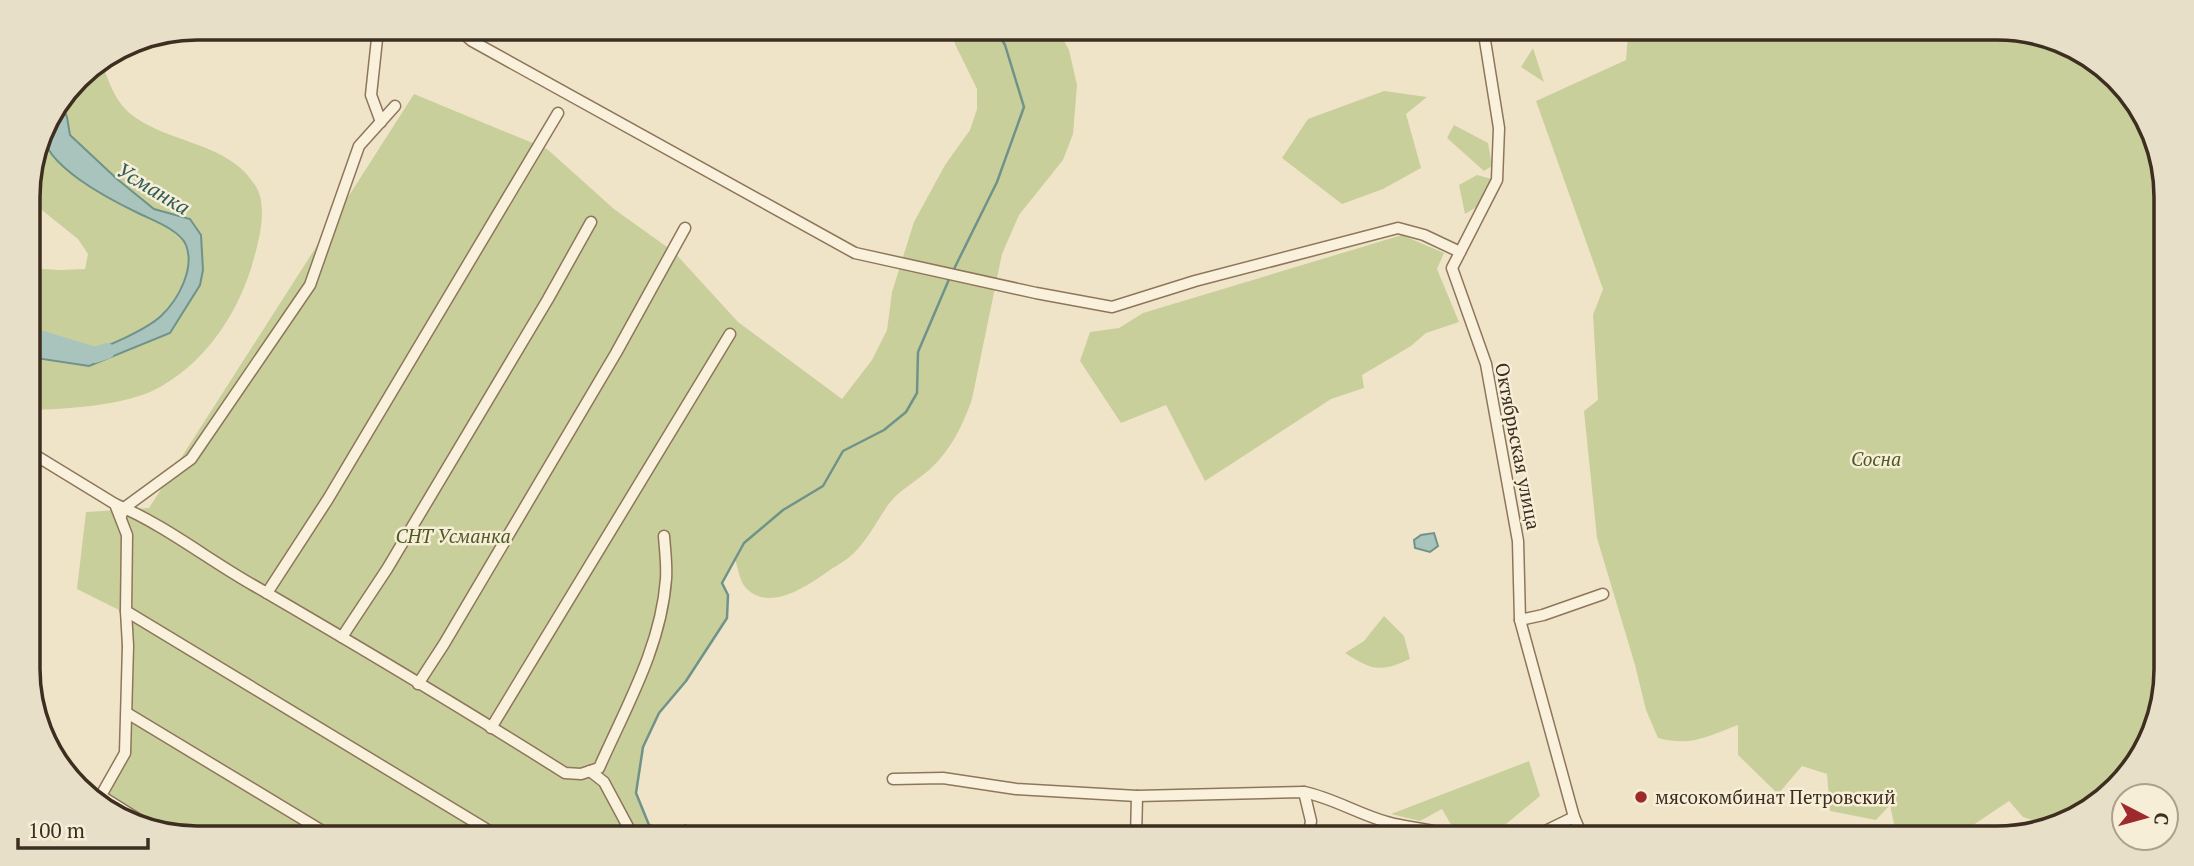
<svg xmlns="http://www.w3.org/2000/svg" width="2194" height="866" viewBox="0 0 2194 866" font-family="'PT Serif',serif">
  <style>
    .green { fill: #c9cf9b }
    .water { fill: #a9c4bc; stroke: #6f938a; stroke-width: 2 }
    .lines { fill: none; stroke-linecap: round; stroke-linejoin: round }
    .stream { stroke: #6f938a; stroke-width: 2.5 }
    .river { stroke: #a9c4bc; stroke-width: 16 }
    .minor-casing { stroke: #8d765c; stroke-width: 13 }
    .minor { stroke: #faf1dc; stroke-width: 10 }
    .poi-dot { fill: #9e2a2b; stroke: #f7eed8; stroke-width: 2.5 }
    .labels { text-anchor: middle; stroke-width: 5; stroke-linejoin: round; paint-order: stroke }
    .street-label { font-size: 19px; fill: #3d2e20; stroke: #f7eed8 }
    .park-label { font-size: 19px; font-style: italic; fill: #4d5a26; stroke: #f7eed8 }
    .poi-label { font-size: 19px; fill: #3d2e20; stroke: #f7eed8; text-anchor: start }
    .water-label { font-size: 21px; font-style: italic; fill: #2f5d5a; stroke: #f7eed8 }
    .rim { fill: none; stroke: #3d2e20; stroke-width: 3.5 }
  </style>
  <rect width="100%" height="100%" fill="#f0e4c8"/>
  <!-- green -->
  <g class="green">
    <path d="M950,28H1057L1069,50L1077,85L1073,134L1063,160L1019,215L1002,254L972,399C963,425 950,452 928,471C915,482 898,491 888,505C877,521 868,539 854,553C848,559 840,564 833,568C811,583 771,614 746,588C739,581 738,567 735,559L722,583L728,595L727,618L686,681L659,713L643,747L636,793L649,824L682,838H197L143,829L95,797L123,749L121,611L77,589L86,512L149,508L414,94L547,149L614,209L674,252L738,322L842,399L872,360L887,330L892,292L914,222L945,165L970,130L977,109V89L955,44Z"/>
    <path d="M1624,28H1997L2051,37L2124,86L2164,175L2157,723L2107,792L2095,805L2045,824L2023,817L2009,801L1954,838H1897L1890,805L1876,820L1830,811L1827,774L1802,766L1778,794L1738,755V725C1708,736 1691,747 1658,738L1646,710L1635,665L1597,538L1584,411L1598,400L1593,315L1603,289L1536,101L1626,60L1628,34Z"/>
    <polygon points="1533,48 1544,82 1521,67"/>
    <path d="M101,60C108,80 115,102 132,115C170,144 228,142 255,185C268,204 260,237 254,258C240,312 203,368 150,392C117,406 66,409 30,410L29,268L59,270L85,269L88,254L78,239L28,199C28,182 38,134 47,120C60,98 80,74 101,60Z"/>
    <polygon points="1384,91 1427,97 1406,114 1421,168 1383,189 1342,204 1282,158 1308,119"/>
    <polygon points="1454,125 1488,143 1492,166 1484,171 1447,138"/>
    <polygon points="1477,175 1492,179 1480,205 1465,214 1459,185"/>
    <polygon points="1402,235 1444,253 1437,269 1459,322 1426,333 1411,346 1362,375 1364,388 1331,399 1205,481 1166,405 1121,423 1080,361 1090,332 1119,328 1143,313"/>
    <path d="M1384,616L1404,636L1410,659C1379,673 1372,670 1345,653L1364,641Z"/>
    <polygon points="1529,761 1540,796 1489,838 1477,838 1453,828 1442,809 1420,821 1391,814"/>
  </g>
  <!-- water -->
  <g class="water">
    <path d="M61,103L67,117L70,135L117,179L154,209L190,219L201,235L203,270L200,285L170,333L89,366L29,357V336C42,341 72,355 85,353C104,349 147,329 161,316C179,299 195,268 186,245C180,230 152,220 138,213C113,201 37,163 44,129C46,119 54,111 61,103Z"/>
    <polygon points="1434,533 1438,546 1430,552 1415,548 1414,540 1421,535"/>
    <polygon points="685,825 715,838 677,838"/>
  </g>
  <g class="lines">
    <!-- stream -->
    <g class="stream">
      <polyline points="953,271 997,182 1024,107 1005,45 995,28"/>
      <polyline points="682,838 649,825 636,793 643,747 659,713 686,681 727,618 728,595 722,583 744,543 783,510 823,486 843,451 884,430 906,412 917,393 918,352 950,277"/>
    </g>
    <!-- river -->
    <polyline class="river" points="29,335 95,355 107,351"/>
    <!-- minor casing -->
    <g class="minor-casing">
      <g id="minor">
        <polyline points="457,28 472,41 855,253 1036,293 1112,307 1195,281 1398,228 1424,235 1460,252"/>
        <polyline points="1483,28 1499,128 1497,180 1452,268 1486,364 1518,541 1520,620 1574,817 1583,838"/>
        <polyline points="381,122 371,95 377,39 385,28"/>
        <polyline points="30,452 115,504 127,535 126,611 128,646 125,753 99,799"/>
        <path d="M115,504C165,525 207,559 253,585C358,646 462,708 565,773L581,774L599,768C626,707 661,647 666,579C667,565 665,550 664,536"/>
        <polyline points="121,516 124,508 191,459 310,285 359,146 395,106"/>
        <polyline points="267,593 328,499 558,113"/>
        <polyline points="126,611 501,838"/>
        <polyline points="1520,620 1543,615 1603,594"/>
        <polyline points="342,637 387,569 548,299 591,222"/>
        <polyline points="418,684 444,644 616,353 685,228"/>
        <polyline points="127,713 334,838"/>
        <polyline points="491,728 730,334"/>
        <polyline points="590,771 604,782 634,838"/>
        <path d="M893,779L943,778L1016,789L1137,796L1304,792C1333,798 1358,814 1387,822C1410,829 1434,828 1456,838"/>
        <polyline points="1304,792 1311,821 1308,838"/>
        <polyline points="101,796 157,831"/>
        <polyline points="1136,838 1137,796"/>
        <polyline points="1531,838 1574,817"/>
      </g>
    </g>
    <!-- minor -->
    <use href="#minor" class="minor"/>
  </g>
  <!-- markers -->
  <circle class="poi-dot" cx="1641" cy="797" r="7"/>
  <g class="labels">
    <!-- street labels -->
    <g class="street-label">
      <text transform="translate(1518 446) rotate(79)" y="7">Октябрьская улица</text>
    </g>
    <!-- park labels -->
    <g class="park-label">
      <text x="1876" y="466">Сосна</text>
      <text x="453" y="543">СНТ Усманка</text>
    </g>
    <!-- poi labels -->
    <g class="poi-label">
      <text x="1655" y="804">мясокомбинат Петровский</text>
    </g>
    <!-- water labels -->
    <g class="water-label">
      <text transform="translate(153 189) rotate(31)" y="7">Усманка</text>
    </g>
  </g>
  <!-- crop -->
  <path d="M0 0H2194V866H0ZM197 40H1997A157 157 0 0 1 2154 197V669A157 157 0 0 1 1997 826H197A157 157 0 0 1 40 669V197A157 157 0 0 1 197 40Z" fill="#e8dfc9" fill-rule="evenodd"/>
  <path class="rim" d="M197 40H1997A157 157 0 0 1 2154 197V669A157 157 0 0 1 1997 826H197A157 157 0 0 1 40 669V197A157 157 0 0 1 197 40Z"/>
  <!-- north arrow -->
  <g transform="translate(2145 817) rotate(96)"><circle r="33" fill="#f7eed8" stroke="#ada18e" stroke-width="2"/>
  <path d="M0-5L12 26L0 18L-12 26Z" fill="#9e2a2b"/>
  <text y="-10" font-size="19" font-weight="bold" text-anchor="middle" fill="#3d2e20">С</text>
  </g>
  <!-- scale -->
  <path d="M18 838v10h130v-10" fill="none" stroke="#3d2e20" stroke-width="3.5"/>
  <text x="28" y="838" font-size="21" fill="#3d2e20" stroke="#f7eed8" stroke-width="5" paint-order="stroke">100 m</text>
</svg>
